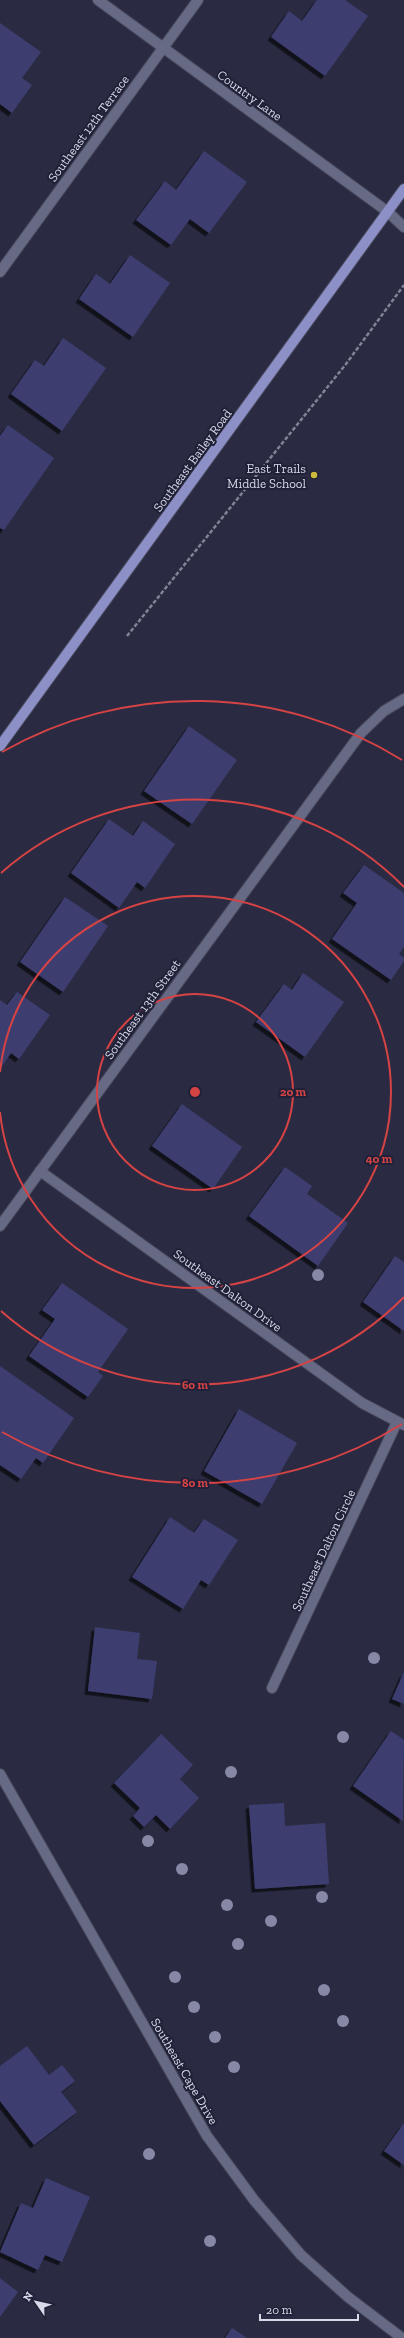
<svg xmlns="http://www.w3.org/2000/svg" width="404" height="2338" viewBox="0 0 404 2338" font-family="'Zilla Slab',serif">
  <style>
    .building { fill: #3d3e70; filter: url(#shadow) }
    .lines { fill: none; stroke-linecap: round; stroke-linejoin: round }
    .minor-casing { stroke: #46465a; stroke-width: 12 }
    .major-casing { stroke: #46465a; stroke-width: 12 }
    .path { stroke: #818296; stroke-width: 2.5; stroke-dasharray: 4 2; stroke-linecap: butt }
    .minor { stroke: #676a85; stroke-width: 10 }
    .major { stroke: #8c90c6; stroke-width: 10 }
    .tree { fill: #8688a5 }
    .ring { fill: none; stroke: #d64345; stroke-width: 2 }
    .poi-dot { fill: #ccb939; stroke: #202138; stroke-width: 1.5 }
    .labels { text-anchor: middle; stroke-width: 4; stroke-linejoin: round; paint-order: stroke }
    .street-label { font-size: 13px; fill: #d7d9e9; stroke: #202138 }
    .poi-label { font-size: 13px; fill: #d7d9e9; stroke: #202138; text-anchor: end }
    .centre { fill: #d64345; stroke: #202138; stroke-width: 2 }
    .ring-label { font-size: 12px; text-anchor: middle; font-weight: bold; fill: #d64345; stroke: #202138; stroke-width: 4; stroke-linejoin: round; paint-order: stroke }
  </style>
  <defs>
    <filter id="shadow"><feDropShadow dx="-3.5" dy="3.5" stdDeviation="0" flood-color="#0009"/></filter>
  </defs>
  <rect width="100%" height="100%" fill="#2a2b42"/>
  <!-- building -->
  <g class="building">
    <polygon points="317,0 345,0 368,16 325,76 271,37 289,11 302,21"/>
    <polygon points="0,23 41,52 22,78 32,85 12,113 0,104"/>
    <polygon points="204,151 247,182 209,233 190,219 171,245 136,220 165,181 176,190"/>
    <polygon points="130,255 170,283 133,337 79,299 96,274 110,284"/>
    <polygon points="63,338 106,368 62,431 11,394 35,360 44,366"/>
    <polygon points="8,425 54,458 4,530 0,528 0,436"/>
    <polygon points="189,726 237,760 192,824 144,791"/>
    <polygon points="109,819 133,836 143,821 175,844 145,888 137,882 119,908 71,873"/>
    <polygon points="364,865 404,893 404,947 399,954 404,958 404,961 391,980 332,939 357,903 343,893"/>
    <polygon points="65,897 108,926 63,992 20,962"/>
    <polygon points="303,973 344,1002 305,1057 256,1022 284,984 292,990"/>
    <polygon points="17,992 50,1015 19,1059 11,1053 0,1069 0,1000 7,1005"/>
    <polygon points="182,1104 242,1147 213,1189 152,1146"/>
    <polygon points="285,1167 312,1186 307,1194 348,1223 318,1266 249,1216"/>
    <polygon points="395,1256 404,1262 404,1331 363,1302"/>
    <polygon points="62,1283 128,1329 98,1372 103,1376 88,1397 29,1356 55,1319 42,1310"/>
    <polygon points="0,1366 74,1418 43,1463 36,1458 21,1479 0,1465"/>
    <polygon points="239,1409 297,1443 262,1504 204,1471"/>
    <polygon points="170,1517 194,1533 204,1519 238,1540 209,1585 201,1580 183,1609 132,1577"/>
    <polygon points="95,1627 140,1633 137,1659 157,1661 152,1699 88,1691"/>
    <polygon points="404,1672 404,1704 392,1699"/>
    <polygon points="391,1731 404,1740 403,1821 353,1786"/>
    <polygon points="161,1734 193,1765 180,1779 199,1798 170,1829 156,1815 144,1827 133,1816 140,1808 114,1783"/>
    <polygon points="284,1803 285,1826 325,1823 329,1884 255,1889 249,1805"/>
    <polygon points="27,2046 49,2075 62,2065 75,2081 61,2092 77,2112 34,2145 0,2101 0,2066"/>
    <polygon points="404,2123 404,2165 384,2151"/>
    <polygon points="46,2178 90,2197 62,2262 45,2255 38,2270 0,2252 21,2203 33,2208"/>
    <polygon points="0,2278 18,2292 0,2317"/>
    <polygon points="232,2328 247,2338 225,2338"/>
  </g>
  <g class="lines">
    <!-- minor casing -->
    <g class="minor-casing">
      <g id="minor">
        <polyline points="98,0 388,212 404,227"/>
        <polyline points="0,272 198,0"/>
        <polyline points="40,1171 362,1403 404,1425"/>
        <polyline points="0,1226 361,733 384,711 404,699"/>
        <polyline points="272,1688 397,1422"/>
        <polyline points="0,1774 207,2136 254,2200 301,2255 348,2297 402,2338"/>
      </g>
    </g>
    <!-- major casing -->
    <g class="major-casing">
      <polyline id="major" points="0,746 404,189"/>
    </g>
    <!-- path -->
    <polyline class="path" points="127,636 346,364 404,285"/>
    <!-- minor -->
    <use href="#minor" class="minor"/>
    <!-- major -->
    <use href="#major" class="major"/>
  </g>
  <!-- trees -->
  <g class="tree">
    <circle cx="318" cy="1275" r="6"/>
    <circle cx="374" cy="1658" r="6"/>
    <circle cx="343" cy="1737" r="6"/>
    <circle cx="231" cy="1772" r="6"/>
    <circle cx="148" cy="1841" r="6"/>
    <circle cx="182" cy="1869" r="6"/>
    <circle cx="322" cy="1897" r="6"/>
    <circle cx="227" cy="1905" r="6"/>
    <circle cx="271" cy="1921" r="6"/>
    <circle cx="238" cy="1944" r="6"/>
    <circle cx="175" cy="1977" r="6"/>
    <circle cx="324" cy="1990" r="6"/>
    <circle cx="194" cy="2007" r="6"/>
    <circle cx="343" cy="2021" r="6"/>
    <circle cx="215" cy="2037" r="6"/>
    <circle cx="234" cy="2067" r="6"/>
    <circle cx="149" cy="2154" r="6"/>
    <circle cx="210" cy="2241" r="6"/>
  </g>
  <!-- distance rings -->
  <g class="ring">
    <circle cx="195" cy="1092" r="98"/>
    <path d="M0 1072A196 196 0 1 1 0 1112"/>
    <path d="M404 1297A293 293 0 0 1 1 1311M1 873A293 293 0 0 1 404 887"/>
    <path d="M402 1424A391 391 0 0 1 2 1432M2 752A391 391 0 0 1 402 760"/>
  </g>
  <!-- markers -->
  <circle class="poi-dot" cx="314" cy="475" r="4"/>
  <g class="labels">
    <!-- street labels -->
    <g class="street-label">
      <text transform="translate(250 95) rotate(36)" y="5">Country Lane</text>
      <text transform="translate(88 128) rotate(-54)" y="5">Southeast 12th Terrace</text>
      <text transform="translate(192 460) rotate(-54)" y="5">Southeast Bailey Road</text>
      <text transform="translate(142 1009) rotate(-54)" y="5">Southeast 13th Street</text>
      <text transform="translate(228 1290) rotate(36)" y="5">Southeast Dalton Drive</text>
      <text transform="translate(323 1550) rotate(-65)" y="5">Southeast Dalton Circle</text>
      <text transform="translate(185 2071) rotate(60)" y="5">Southeast Cape Drive</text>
    </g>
    <!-- poi labels -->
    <g class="poi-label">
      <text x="306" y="473">East Trails<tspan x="306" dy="15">Middle School</tspan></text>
    </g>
  </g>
  <circle cx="195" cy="1092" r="6" class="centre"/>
  <g class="ring-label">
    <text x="293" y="1096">20 m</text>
    <text x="379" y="1163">40 m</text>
    <text x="195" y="1389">60 m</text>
    <text x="195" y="1487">80 m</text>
  </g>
  <!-- north arrow -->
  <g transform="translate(36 2302) rotate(304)" stroke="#202138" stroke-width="3" paint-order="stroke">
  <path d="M0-3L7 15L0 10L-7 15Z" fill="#d7d9e9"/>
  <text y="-6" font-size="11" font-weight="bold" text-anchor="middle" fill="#d7d9e9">N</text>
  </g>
  <!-- scale -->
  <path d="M260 2314v6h98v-6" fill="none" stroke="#d7d9e9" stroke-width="2"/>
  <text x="266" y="2314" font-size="12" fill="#d7d9e9" stroke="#202138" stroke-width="3" paint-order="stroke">20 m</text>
</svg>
